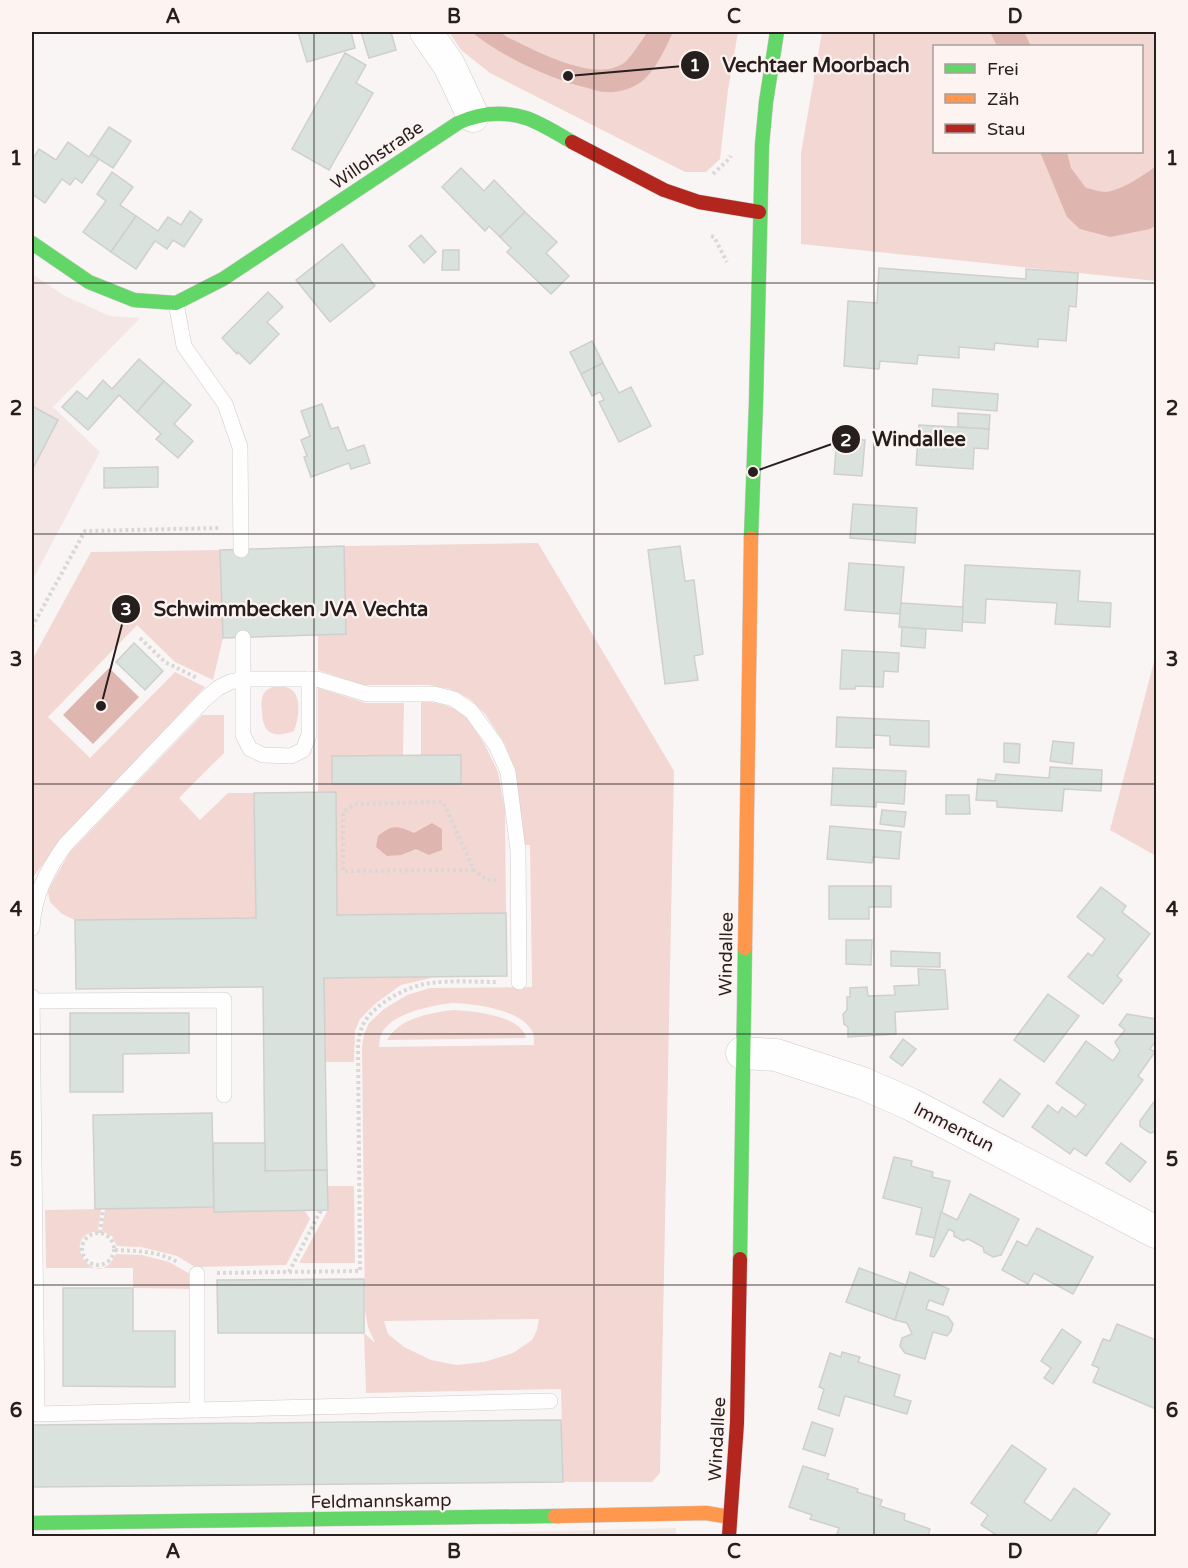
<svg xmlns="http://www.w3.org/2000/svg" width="1188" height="1568" viewBox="0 0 1188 1568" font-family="'Varela Round',sans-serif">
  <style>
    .built { fill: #f3e6e5 }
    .green { fill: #f2d7d3; fill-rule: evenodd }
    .water { fill: #dfb6af }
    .building { fill: #d9e2dd; stroke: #cfd0ce; stroke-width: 1.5 }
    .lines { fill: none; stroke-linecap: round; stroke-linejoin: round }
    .lane-casing { stroke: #d0caca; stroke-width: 16 }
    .street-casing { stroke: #d0caca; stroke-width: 33 }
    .fast-casing { stroke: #d0caca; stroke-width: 15 }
    .slow-casing { stroke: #d0caca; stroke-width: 15 }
    .jam-casing { stroke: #d0caca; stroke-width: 15 }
    .path { stroke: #dad8d7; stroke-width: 4; stroke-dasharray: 3 3; stroke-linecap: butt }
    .lane { stroke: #fefefe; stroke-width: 15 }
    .street { stroke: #fefefe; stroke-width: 32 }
    .fast { stroke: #63d668; stroke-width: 14 }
    .slow { stroke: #ff974d; stroke-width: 14 }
    .jam { stroke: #b3261e; stroke-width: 14 }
    .grid { fill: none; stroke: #271f1e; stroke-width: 1.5; stroke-opacity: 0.55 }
    .labels { text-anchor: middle; stroke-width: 4.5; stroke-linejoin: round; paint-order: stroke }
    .street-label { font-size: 18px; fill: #271f1e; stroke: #fdf4f2 }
    .leader { fill: none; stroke: #271f1e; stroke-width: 2 }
    .callout-dot { fill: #271f1e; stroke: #fdf4f2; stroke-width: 2 }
    .mark-label { font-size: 18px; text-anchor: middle; font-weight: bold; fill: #fff }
    .callout-label { font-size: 20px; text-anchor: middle; font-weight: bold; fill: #271f1e; stroke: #fdf4f2; stroke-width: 4.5; stroke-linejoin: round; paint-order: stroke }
    .neatline { fill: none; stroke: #271f1e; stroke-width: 2 }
    .grid-label { font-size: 20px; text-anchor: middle; font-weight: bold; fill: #271f1e }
  </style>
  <rect width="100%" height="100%" fill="#faf5f5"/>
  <!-- built -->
  <g class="built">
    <polygon points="32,274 65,296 110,316 140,318 53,407 100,452 32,581"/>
    <polygon points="676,1528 676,1536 365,1536"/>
  </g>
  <!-- green -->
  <g class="green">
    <polygon points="449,32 738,32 728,90 720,159 706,172 685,172 490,73 461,50"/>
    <path d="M822,32H1156V281L801,244V153ZM934,46H1142V152H934Z"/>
    <path d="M538,543L674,771L660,1473L652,1482H563L561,1389L366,1393L364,1333L375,1343L368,1327L365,1311L362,1047L364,1034L369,1023L384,1009L407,995L430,988L532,987L530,845H525L514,770L505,744L485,714L470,699L450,689L429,685H363L318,670V635L346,634L344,546ZM453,1003C475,1004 520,1009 532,1031C534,1034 534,1040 534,1045L379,1047C380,1044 379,1041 380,1038C385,1014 433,1005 453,1003ZM539,1319L537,1330L532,1340L513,1353L484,1362L456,1365L431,1360L404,1347L388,1334L384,1321Z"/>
    <polygon points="220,550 223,638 213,680 175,662 137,625 48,717 90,758 175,672 205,687 62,838 32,879 32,660 91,552"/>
    <polygon points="1156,654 1156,856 1110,830"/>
    <path d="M274,686C280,686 288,686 293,691C302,700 298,721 294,731C273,739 262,733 262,711C261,705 261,696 265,692C267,689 271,688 274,686Z"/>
    <polygon points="318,688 366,703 404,703 403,755 332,756 332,784 460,784 421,756 421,701 437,703 453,708 467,718 485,745 498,772 505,810 506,913 337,915 336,792 318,792"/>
    <polygon points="202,715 224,715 224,753 179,798 200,820 228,793 254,793 256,918 75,920 62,914 50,902 48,892 53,881 70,852"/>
    <polygon points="435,977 401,985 376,1003 360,1019 355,1031 354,1062 326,1062 324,978"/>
    <path d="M453,1010C472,1011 521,1015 526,1038L387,1040C399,1018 430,1013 453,1010Z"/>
    <polygon points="327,1186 354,1186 355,1263 299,1263 328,1210"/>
    <polygon points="214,1207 214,1212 304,1210 310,1219 286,1265 195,1267 177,1256 141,1247 117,1246 112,1236 102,1231 105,1209"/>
    <path d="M101,1209L98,1231C56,1235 97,1296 116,1254L142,1255L169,1262L190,1274V1289L133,1288V1268H46L45,1210Z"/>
  </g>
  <!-- water -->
  <g class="water">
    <path d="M472,32H500L507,37C535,50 597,85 625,62C631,57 643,39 647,32H673C666,47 655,72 641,82C631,89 618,93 606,92C600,92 594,90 588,88C552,80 500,56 472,32Z"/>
    <polygon points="990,32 1024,32 1031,46 997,46"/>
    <path d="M1040,152H1067L1071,168L1086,188C1092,189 1100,192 1105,192C1121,191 1144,175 1156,166V225L1150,229L1110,237L1080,229L1067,217Z"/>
    <polygon points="109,668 139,697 93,744 63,715"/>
    <path d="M432,823L442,829V850L429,855L416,849L401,855L387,856L376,847L378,836C393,824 398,826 414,833Z"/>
  </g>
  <!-- building -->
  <g class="building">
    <polygon points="298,32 351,32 355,48 307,62"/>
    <polygon points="361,32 391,32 396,50 369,58"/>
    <polygon points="345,53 366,65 356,83 373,93 329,170 292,149"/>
    <polygon points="109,127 131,141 113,168 91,154"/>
    <polygon points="68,142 89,157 91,154 99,159 82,183 75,178 70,185 62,179 45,203 32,194 32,160 39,149 56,160"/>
    <polygon points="461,168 484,191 494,180 525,212 500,237 489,226 485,231 442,187"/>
    <polygon points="112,172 133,187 120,205 136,216 111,252 83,232 106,201 97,194"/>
    <polygon points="190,211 202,220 184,247 173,240 167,249 155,241 136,269 111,252 136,216 158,231 168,217 181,225"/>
    <polygon points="525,212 557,242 546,253 569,276 551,294 507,252 511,248 500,237"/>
    <polygon points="421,235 436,252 424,263 409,246"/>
    <polygon points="342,244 375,286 330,322 296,280"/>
    <polygon points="443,250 459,250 459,270 442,270"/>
    <polygon points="879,268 1026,279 1026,269 1078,273 1076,307 1069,306 1066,341 1038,339 1038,347 995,343 994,350 959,347 959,358 918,355 917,364 880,361 879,369 844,366 848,301 877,303"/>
    <polygon points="268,292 283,307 267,322 279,334 250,364 238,352 237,354 222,338"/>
    <polygon points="592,341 603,363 581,374 570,352"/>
    <polygon points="139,359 164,381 137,412 119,395 88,430 62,407 77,391 87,399 103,380 112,389"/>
    <polygon points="603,363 619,393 631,387 651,426 619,442 599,402 604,400 600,392 592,396 581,374"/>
    <polygon points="164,381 191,405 174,424 193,441 178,458 156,439 161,434 137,412"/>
    <polygon points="933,389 998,394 997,411 932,406"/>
    <polygon points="322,404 331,429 338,427 347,451 364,445 370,463 351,469 349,463 311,477 304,457 307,456 301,440 310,436 301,411"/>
    <polygon points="32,406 58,420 32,470"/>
    <polygon points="958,413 990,415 989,429 958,427"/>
    <polygon points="919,425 989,429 988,449 974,448 973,469 916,465"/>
    <polygon points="837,438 865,440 862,476 834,474"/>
    <polygon points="158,467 158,487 104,488 104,468"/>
    <polygon points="853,504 917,508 915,543 850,538"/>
    <polygon points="344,546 346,634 223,638 220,550"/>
    <polygon points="680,546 685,581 694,580 703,654 694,656 698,680 665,684 648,550"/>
    <polygon points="849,563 904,567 900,614 845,610"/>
    <polygon points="965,565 1080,571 1078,601 1111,603 1110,627 1055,624 1057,603 986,599 985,623 962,622"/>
    <polygon points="901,603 963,607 962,631 899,627"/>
    <polygon points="902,627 926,629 925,648 901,646"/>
    <polygon points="134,643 163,671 145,690 116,662"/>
    <polygon points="842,650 899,653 898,672 884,671 883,687 855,686 855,689 840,689"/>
    <polygon points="837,717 929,721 929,747 890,745 890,736 874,735 874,748 836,747"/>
    <polygon points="1053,741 1074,743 1072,764 1050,761"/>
    <polygon points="1004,743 1020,744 1019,763 1004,762"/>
    <polygon points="461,755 461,784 332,784 332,756"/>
    <polygon points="1050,767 1102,770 1101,791 1064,789 1062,811 997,807 997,801 976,800 978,779 995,781 996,774 1049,778"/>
    <polygon points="833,768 906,771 904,804 876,802 876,807 831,805"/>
    <polygon points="336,792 337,915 506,913 507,976 324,978 327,1170 265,1171 263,987 76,989 75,920 256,918 254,793"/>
    <polygon points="946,795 969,795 970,814 946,814"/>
    <polygon points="882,810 906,812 904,827 880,824"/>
    <polygon points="830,826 901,832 899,859 873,857 872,863 827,859"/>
    <polygon points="829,886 891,886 891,907 869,907 869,919 829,919"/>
    <polygon points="1101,887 1126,906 1122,912 1150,934 1117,976 1122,980 1103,1004 1068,977 1088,953 1092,956 1105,939 1077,917"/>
    <polygon points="846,940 872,940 871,965 846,964"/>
    <polygon points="891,951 940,953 940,967 891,966"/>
    <polygon points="918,969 945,970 948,1009 895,1012 896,1034 848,1037 848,1027 844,1024 843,1014 847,1010 847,997 850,997 850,988 867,987 868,996 895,995 894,986 919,985"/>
    <polygon points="1048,994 1079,1016 1044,1062 1014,1040"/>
    <polygon points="70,1013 189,1013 189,1053 123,1054 123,1092 70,1092"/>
    <polygon points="1127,1014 1156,1019 1156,1041 1150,1049 1155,1052 1138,1076 1143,1080 1086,1156 1074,1148 1070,1154 1032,1127 1048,1105 1058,1113 1062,1107 1076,1117 1086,1105 1056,1083 1086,1041 1113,1061 1120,1051 1115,1042 1125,1030 1119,1025"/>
    <polygon points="903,1039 916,1049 902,1066 890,1057"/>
    <polygon points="1000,1079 1020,1094 1003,1117 983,1102"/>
    <polygon points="1156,1099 1156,1130 1155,1132 1150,1133 1140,1126 1140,1121"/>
    <polygon points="212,1113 214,1207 95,1209 93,1115"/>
    <polygon points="213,1143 265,1143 265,1171 327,1170 328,1210 214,1212"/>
    <polygon points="1121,1143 1146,1162 1130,1182 1106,1163"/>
    <polygon points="894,1157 912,1161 911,1166 933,1172 932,1177 950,1181 935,1238 916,1234 922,1208 883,1198"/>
    <polygon points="970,1194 1019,1219 1001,1255 993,1257 984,1252 983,1247 968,1239 963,1241 954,1236 954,1232 949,1229 934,1257 930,1256 941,1212 957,1220"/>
    <polygon points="1037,1228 1093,1257 1073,1294 1034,1273 1028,1284 1002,1270 1017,1241 1027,1246"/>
    <polygon points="859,1268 906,1285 895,1320 846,1302"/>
    <polygon points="910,1272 949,1289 943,1305 929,1300 926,1309 948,1317 953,1324 951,1331 947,1336 933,1332 925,1359 905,1353 900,1346 902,1338 912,1334 907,1323 895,1320"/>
    <polygon points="364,1279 364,1333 218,1333 217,1280"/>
    <polygon points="63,1288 133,1288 133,1331 175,1331 175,1387 63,1386"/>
    <polygon points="1117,1324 1156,1340 1156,1409 1093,1382 1099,1368 1092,1365 1103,1339 1110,1341"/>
    <polygon points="1062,1329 1081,1342 1053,1384 1044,1378 1051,1368 1041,1361"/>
    <polygon points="842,1352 860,1357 858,1362 900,1375 894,1396 911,1401 907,1414 845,1396 839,1416 818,1409 824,1389 819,1387 830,1353 841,1357"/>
    <polygon points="561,1420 563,1482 32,1487 32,1425"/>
    <polygon points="812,1422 833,1429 825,1456 803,1449"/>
    <polygon points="1012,1445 1046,1469 1024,1502 1051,1521 1074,1488 1110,1514 1094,1536 998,1536 981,1525 988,1515 971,1503"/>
    <polygon points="803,1466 829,1474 827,1479 858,1489 857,1492 882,1500 880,1506 905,1514 904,1520 930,1529 928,1536 845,1536 837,1534 839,1528 810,1519 812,1515 789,1507"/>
  </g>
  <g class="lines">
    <!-- lane casing -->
    <g class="lane-casing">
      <g id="lane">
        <polyline points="176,303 184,346 225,404 240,447 241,550"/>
        <polyline points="243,638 243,735 250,749 263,755 291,756 303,750 309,735 309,679"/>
        <path d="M32,928C34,895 46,872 65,845L204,700L218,688L230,682L243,679H317L367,694H434L454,699L471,711L496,745L508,772L518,850L519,982"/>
        <polyline points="32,997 37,1414 550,1401"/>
        <polyline points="32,1001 224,1000 224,1095"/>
        <polyline points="197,1274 197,1410"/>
      </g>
    </g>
    <!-- street casing -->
    <g class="street-casing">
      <g id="street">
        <polyline points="426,32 449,65 473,116"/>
        <polyline points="742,1053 776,1055 862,1083 910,1104 1156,1232"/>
      </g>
    </g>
    <!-- fast casing -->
    <g class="fast-casing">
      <g id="fast">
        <path d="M32,243L89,282L134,300L176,303L223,279L458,123C480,113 503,111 526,118C541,123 558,134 572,142"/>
        <polyline points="751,538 756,403 762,145 766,102 777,32"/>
        <polyline points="740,1259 745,948"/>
        <polyline points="32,1523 555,1516"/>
      </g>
    </g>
    <!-- slow casing -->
    <g class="slow-casing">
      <g id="slow">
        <polyline points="745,948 751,538"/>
        <polyline points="555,1516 706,1513 730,1517"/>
      </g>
    </g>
    <!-- jam casing -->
    <g class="jam-casing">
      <g id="jam">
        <polyline points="572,142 664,190 699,202 759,212"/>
        <polyline points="729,1536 737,1423 740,1259"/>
      </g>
    </g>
    <!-- path -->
    <g class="path">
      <polyline points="713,174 730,158 731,156"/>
      <polyline points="711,236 714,237 727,262"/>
      <polyline points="32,627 85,531 220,528"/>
      <polyline points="140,638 165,662 197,678"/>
      <polyline points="474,870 343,871 343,812 356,804 443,802 474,870 487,880 497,880"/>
      <circle cx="98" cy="1249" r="16"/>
      <polyline points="100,1233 103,1209"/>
      <path d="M115,1250C137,1251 160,1251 179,1263"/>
      <polyline points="289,1272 321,1210"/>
      <path d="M217,1273L360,1271L358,1045C359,1037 360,1030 364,1023C375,1003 409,985 431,983C451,980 477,982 498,982"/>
    </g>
    <!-- lane -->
    <use href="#lane" class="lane"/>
    <!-- street -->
    <use href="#street" class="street"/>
    <!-- fast -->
    <use href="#fast" class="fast"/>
    <!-- slow -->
    <use href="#slow" class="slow"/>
    <!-- jam -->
    <use href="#jam" class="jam"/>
  </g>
  <!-- grid -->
  <path class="grid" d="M314,32V1536M594,32V1536M874,32V1536M32,283H1156M32,534H1156M32,784H1156M32,1034H1156M32,1285H1156"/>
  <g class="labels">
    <!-- street labels -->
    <g class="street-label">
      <text transform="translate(377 155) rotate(-34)" y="6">Willohstraße</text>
      <text transform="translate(726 954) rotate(-89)" y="6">Windallee</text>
      <text transform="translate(954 1127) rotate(27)" y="6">Immentun</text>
      <text transform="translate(717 1439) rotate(-87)" y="6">Windallee</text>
      <text transform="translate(381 1501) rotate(-1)" y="6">Feldmannskamp</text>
    </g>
  </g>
  <!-- callouts -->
  <path class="leader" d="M568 76L695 65M753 472L846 439M101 706L126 609"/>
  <g class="callout-dot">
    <circle cx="568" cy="76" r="6"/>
    <circle cx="753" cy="472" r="6"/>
    <circle cx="101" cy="706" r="6"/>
    <circle cx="695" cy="65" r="15"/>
    <circle cx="846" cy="439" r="15"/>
    <circle cx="126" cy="609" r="15"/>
  </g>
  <g class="mark-label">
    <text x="695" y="71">1</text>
    <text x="846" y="446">2</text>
    <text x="126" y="615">3</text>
  </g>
  <g class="callout-label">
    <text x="816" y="72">Vechtaer Moorbach</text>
    <text x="919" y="446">Windallee</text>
    <text x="291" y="616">Schwimmbecken JVA Vechta</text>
  </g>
  <!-- border -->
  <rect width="1188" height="1568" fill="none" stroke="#fdf4f2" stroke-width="66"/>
  <!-- legend -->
  <rect x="933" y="45" width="210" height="108" fill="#fdf4f2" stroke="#a79f9d" stroke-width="1.5"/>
  <rect x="945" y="64" width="30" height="9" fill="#63d668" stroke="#a79f9d" stroke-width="1.5"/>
  <text x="987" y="75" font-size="18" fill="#271f1e">Frei</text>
  <rect x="945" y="94" width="30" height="9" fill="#ff974d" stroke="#a79f9d" stroke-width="1.5"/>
  <text x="987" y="105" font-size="18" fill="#271f1e">Zäh</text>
  <rect x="945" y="124" width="30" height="9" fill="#b3261e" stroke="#a79f9d" stroke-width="1.5"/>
  <text x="987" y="135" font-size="18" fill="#271f1e">Stau</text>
  <rect x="33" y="33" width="1122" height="1502" class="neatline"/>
  <g class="grid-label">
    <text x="173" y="23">A</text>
    <text x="454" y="23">B</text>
    <text x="734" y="23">C</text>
    <text x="1015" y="23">D</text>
    <text x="16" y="165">1</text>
    <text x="1172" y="165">1</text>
    <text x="16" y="415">2</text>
    <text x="1172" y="415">2</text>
    <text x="16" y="666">3</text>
    <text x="1172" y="666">3</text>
    <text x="16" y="916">4</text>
    <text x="1172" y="916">4</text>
    <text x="16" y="1166">5</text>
    <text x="1172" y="1166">5</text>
    <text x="16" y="1417">6</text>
    <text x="1172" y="1417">6</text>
    <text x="173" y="1558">A</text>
    <text x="454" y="1558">B</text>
    <text x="734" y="1558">C</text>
    <text x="1015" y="1558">D</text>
  </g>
</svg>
